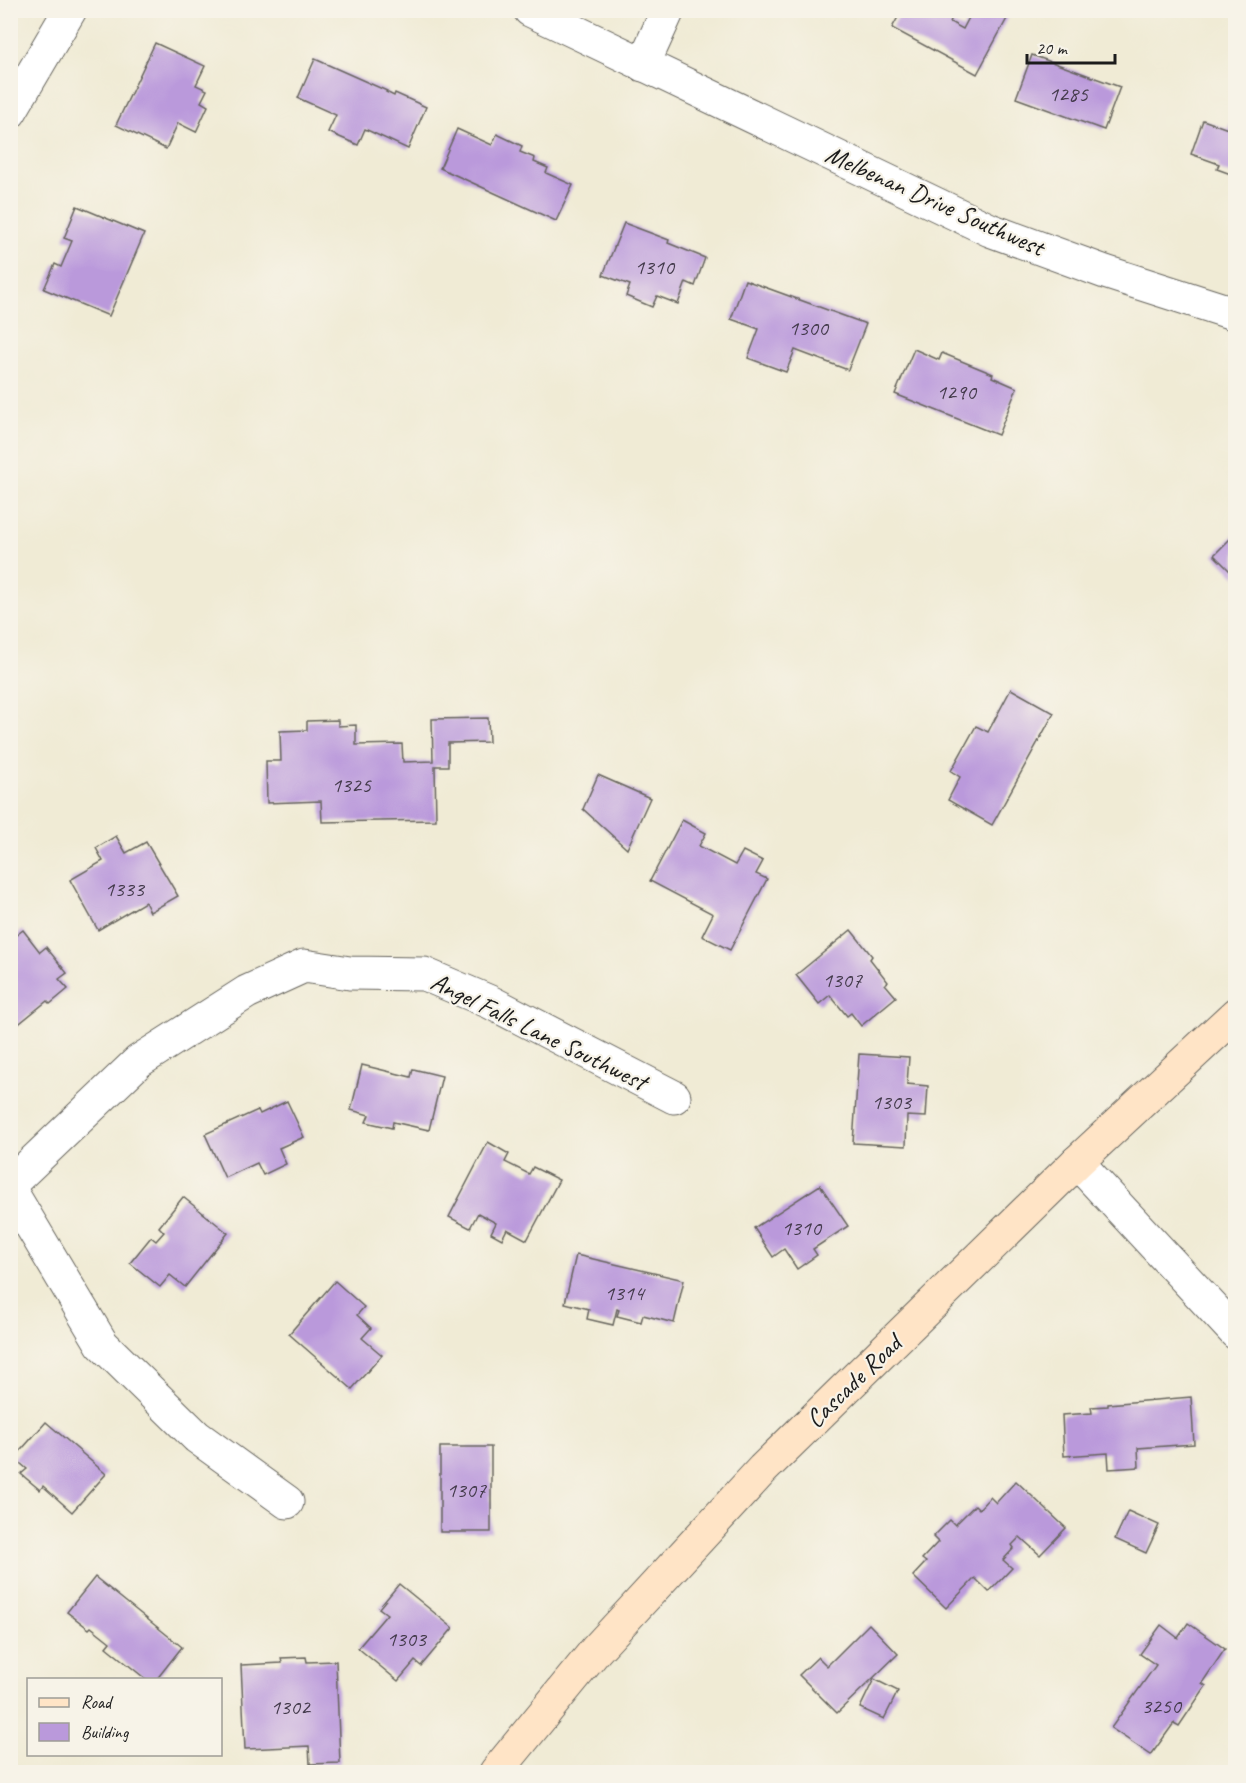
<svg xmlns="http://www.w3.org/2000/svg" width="1246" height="1783" viewBox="0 0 1246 1783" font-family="Caveat,sans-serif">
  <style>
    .building { fill: #ba99db }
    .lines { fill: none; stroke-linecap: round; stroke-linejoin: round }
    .minor-casing { stroke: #66645d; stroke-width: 35 }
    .secondary-casing { stroke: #66645d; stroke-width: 35 }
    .minor { stroke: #fff; stroke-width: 33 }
    .secondary { stroke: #ffe4c6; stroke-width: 33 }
    .labels { text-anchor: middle; stroke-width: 4.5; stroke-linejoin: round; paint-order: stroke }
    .number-label { font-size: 22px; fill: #443b4c }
    .street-label { font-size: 26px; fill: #1c1c1c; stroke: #f7f3e8 }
  </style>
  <rect width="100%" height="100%" fill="#f7f3e8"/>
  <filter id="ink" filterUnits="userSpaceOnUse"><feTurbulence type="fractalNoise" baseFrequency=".0167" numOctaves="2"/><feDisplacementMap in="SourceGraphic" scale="12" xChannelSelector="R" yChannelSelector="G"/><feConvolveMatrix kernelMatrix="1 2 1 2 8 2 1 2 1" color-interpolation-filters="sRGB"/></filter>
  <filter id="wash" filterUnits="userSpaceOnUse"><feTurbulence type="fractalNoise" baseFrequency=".008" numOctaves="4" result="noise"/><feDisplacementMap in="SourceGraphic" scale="24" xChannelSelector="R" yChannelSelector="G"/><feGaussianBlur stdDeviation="1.35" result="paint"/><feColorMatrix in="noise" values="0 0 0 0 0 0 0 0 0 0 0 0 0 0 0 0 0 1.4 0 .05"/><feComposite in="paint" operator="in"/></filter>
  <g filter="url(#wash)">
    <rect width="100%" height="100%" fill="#f0ebd5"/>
    <g id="blocks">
      <!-- building -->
      <g class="building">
        <polygon points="902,10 956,10 950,22 963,29 973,10 1006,10 1010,13 977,74 892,28"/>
        <polygon points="155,43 205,66 196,85 207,90 201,102 208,106 196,132 178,123 166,149 116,125"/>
        <polygon points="1032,55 1120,87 1104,130 1016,98"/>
        <polygon points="315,59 387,91 386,92 394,96 395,93 426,107 408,149 365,129 358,145 328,132 336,115 298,98"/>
        <polygon points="1203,120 1228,129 1231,121 1236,122 1236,176 1217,169 1219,164 1191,154"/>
        <polygon points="457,129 492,145 497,134 522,146 520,152 535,158 534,162 548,168 546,173 573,185 556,221 440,168"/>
        <polygon points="77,206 144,234 109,316 44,289 55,264 61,267 72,241 64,238"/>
        <polygon points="624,223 669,240 668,243 705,258 695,286 686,282 678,304 657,296 652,307 626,296 630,285 603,275"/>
        <polygon points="745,280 866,324 848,370 795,350 786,372 748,358 759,329 731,319"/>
        <polygon points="914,349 939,360 942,353 993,374 992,377 1017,388 998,435 895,394"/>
        <polygon points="1236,533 1236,577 1214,555"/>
        <polygon points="1011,689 1054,713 992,825 948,800 960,777 951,771 976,726 988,732"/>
        <polygon points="488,718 489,742 448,743 448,766 435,766 436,820 322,822 321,801 267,803 266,761 281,761 280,731 307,730 307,721 338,720 338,726 356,725 356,745 402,744 403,762 433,761 432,719"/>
        <polygon points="598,775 650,798 627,849 583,809"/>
        <polygon points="682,820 706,833 699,846 735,865 743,851 763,861 756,874 767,879 730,950 702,936 713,914 650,881"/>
        <polygon points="116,836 126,853 146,842 178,896 150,912 145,902 98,930 70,880 103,861 96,848"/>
        <polygon points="23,930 40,952 46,947 67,973 59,979 68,989 50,1004 47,1001 10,1031 10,940"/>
        <polygon points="851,930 872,956 870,959 888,982 885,984 896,997 861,1026 851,1013 847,1016 830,995 819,1004 796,975"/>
        <polygon points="859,1054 909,1057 907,1084 928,1086 926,1117 907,1116 906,1146 853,1143"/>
        <polygon points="362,1065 411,1077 413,1069 442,1076 429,1130 393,1122 392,1128 366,1122 369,1115 351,1110"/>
        <polygon points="287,1101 304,1137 279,1148 286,1164 263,1175 257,1163 225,1178 205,1134 258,1110 260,1114"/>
        <polygon points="488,1142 509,1154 505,1162 529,1174 533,1167 559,1180 527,1240 507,1229 502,1239 491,1233 496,1223 478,1213 470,1228 449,1217"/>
        <polygon points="820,1185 848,1226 813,1249 817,1255 797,1269 784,1249 773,1257 754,1228"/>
        <polygon points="183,1197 228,1233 185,1287 170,1275 160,1287 130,1263 151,1237 156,1241 164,1232 159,1227"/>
        <polygon points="576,1255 684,1280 674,1323 643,1315 641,1322 617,1316 619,1310 617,1309 613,1325 587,1319 589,1309 565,1303"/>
        <polygon points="335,1281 364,1307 357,1315 371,1328 362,1338 382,1355 352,1389 289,1334"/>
        <polygon points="1191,1397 1194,1444 1138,1448 1139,1467 1109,1469 1108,1453 1064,1456 1062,1415 1092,1413 1091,1407 1108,1406 1108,1404"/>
        <polygon points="46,1422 106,1474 72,1512 43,1486 40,1490 21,1474 27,1469 14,1458"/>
        <rect x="440" y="1447" width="51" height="85"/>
        <polygon points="1016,1481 1066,1528 1040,1555 1020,1537 1012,1545 1014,1548 1003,1560 1012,1568 989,1592 975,1578 946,1608 913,1576 926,1562 922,1559 938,1542 933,1537 950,1520 955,1525 975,1505 979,1509 990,1497 996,1503"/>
        <polygon points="1128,1511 1159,1525 1146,1553 1115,1539"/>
        <polygon points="95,1577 182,1647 156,1680 147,1680 106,1647 110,1642 91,1627 89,1629 67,1612"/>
        <polygon points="399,1584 453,1628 421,1666 415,1661 398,1681 358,1648 387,1614 379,1608"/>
        <polygon points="1188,1623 1225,1649 1202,1683 1206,1686 1179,1726 1174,1723 1151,1755 1111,1728 1156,1665 1140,1654 1161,1625 1178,1638"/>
        <polygon points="869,1624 898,1654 837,1713 799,1675 818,1657 827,1666"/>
        <polygon points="306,1657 307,1662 336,1661 340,1763 310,1764 309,1746 245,1749 241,1665 282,1663 281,1658"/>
        <polygon points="874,1679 898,1691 884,1719 860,1708"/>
      </g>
    </g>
  </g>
  <g filter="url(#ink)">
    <use href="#blocks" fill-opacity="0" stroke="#66645d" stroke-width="1.5"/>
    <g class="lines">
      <!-- minor casing -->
      <g class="minor-casing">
        <g id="minor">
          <polyline points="530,10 990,230 1105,272 1236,314"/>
          <polyline points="643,65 668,10"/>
          <polyline points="10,112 70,10"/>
          <polyline points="1077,1162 1236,1333"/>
          <polyline points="10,1184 139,1061 247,992 304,966 350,973 424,974 490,1002 674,1097"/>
          <polyline points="10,1190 102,1344 197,1437 287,1502"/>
        </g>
      </g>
      <!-- secondary casing -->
      <g class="secondary-casing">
        <polyline id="secondary" points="496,1772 596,1650 763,1469 1077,1162 1236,1014"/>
      </g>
      <!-- minor -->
      <use href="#minor" class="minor"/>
      <!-- secondary -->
      <use href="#secondary" class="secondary"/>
    </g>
  </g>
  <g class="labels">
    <!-- number labels -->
    <g class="number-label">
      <text x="1068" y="101">1285</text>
      <text x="654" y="274">1310</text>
      <text x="808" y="335">1300</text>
      <text x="956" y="399">1290</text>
      <text x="351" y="792">1325</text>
      <text x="124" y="896">1333</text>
      <text x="842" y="987">1307</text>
      <text x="891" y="1109">1303</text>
      <text x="801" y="1235">1310</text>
      <text x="624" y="1300">1314</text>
      <text x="466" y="1497">1307</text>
      <text x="406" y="1646">1303</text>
      <text x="1161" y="1713">3250</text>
      <text x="290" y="1714">1302</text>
    </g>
    <!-- street labels -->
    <g class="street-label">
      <text transform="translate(935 200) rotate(24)" y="9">Melbenan Drive Southwest</text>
      <text transform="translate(539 1031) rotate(26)" y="9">Angel Falls Lane Southwest</text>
      <text transform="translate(853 1381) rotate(-44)" y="9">Cascade Road</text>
    </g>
  </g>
  <!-- margin -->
  <rect width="1246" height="1783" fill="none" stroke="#f7f3e8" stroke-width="36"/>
  <!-- legend -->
  <rect x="27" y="1678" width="195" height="78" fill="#f7f3e8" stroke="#9f9d96" stroke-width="1.5"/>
  <rect x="39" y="1698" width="30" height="9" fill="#ffe4c6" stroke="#9f9d96" stroke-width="1.5"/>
  <text x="81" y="1708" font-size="18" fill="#1c1c1c">Road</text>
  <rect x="39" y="1723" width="30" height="18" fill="#ba99db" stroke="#9f9d96" stroke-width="1.5"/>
  <text x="81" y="1738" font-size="18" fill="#1c1c1c">Building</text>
  <!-- scale -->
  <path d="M1027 54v9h88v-9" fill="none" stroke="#1c1c1c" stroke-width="3"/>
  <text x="1036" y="54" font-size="18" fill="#1c1c1c" stroke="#f7f3e8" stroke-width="4.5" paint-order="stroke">20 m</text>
</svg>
